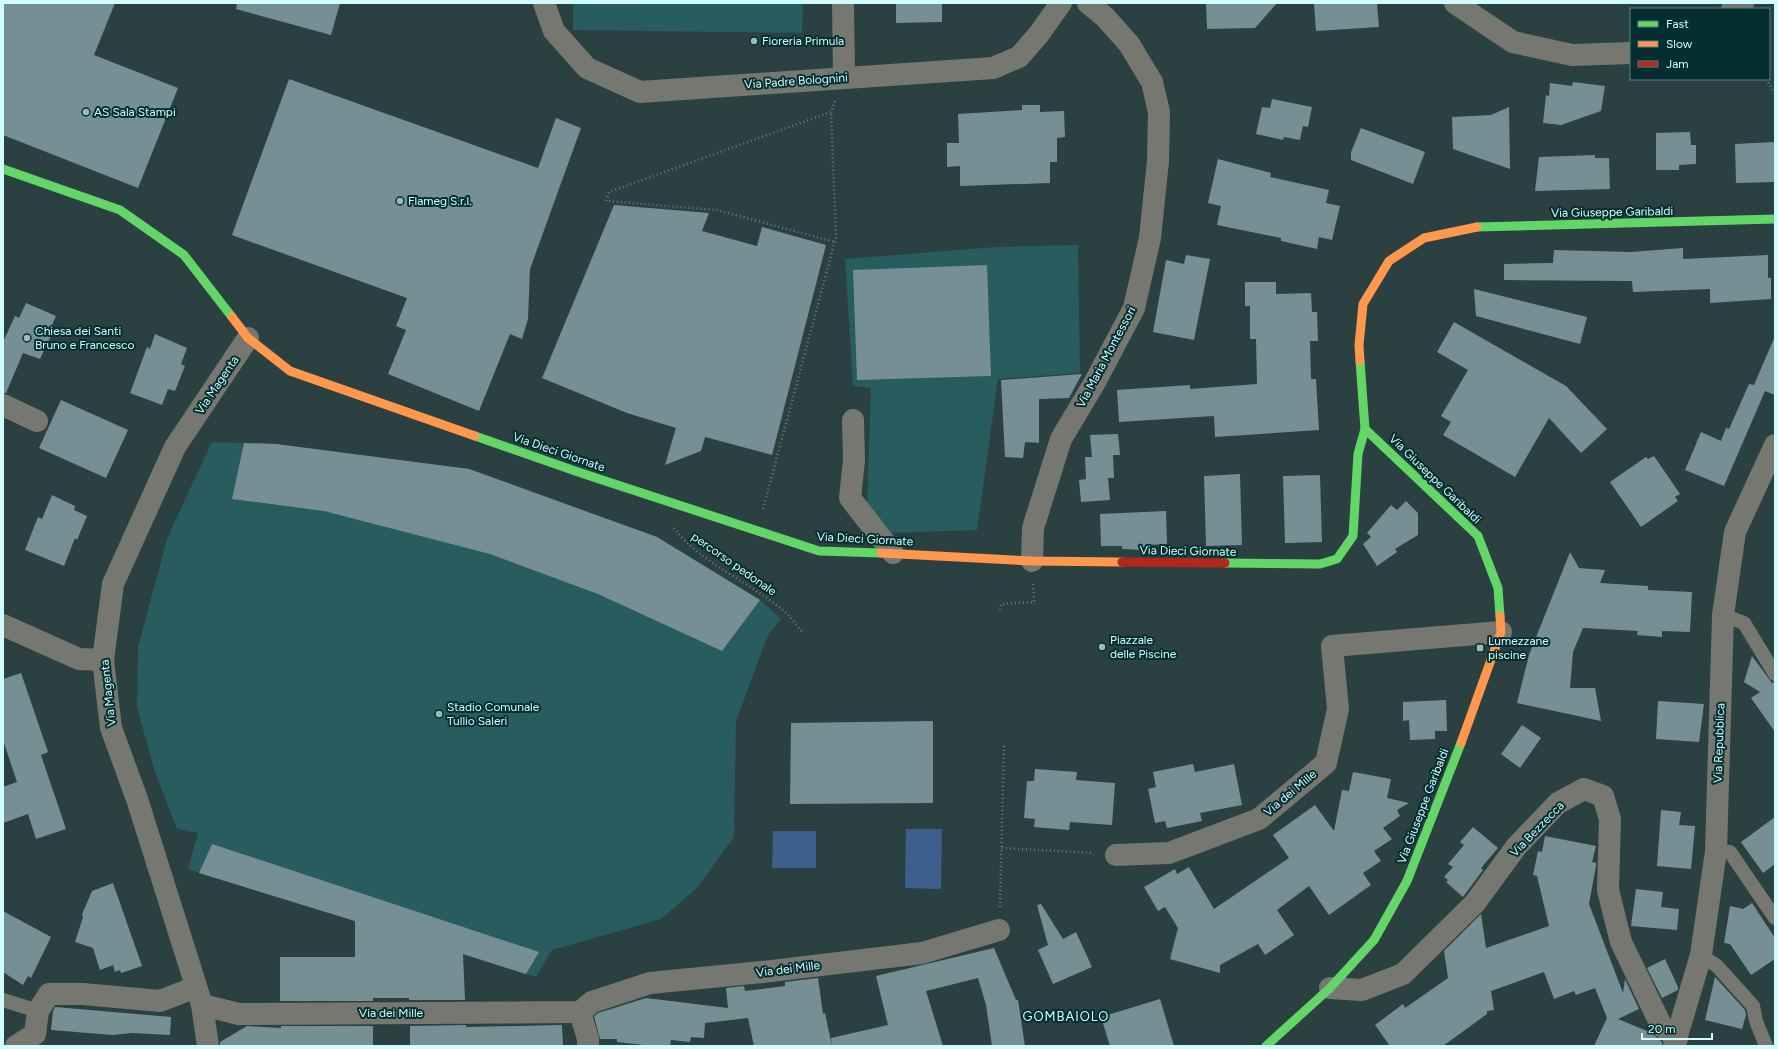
<svg xmlns="http://www.w3.org/2000/svg" width="1778" height="1049" viewBox="0 0 1778 1049" font-family="Figtree,sans-serif">
  <style>
    .green { fill: #285c5e }
    .water { fill: #3e5f8d }
    .building { fill: #768f94 }
    .lines { fill: none; stroke-linecap: round; stroke-linejoin: round }
    .path { stroke: #737a76; stroke-width: 2.5; stroke-dasharray: 1 3; stroke-linecap: butt }
    .lane { stroke: #767770; stroke-width: 14 }
    .street { stroke: #767770; stroke-width: 22 }
    .fast { stroke: #63d668; stroke-width: 9 }
    .slow { stroke: #ff974d; stroke-width: 9 }
    .jam { stroke: #b3261e; stroke-width: 9 }
    .poi-dot { fill: #98bbbc; stroke: #042e2f; stroke-width: 1.5 }
    .labels { text-anchor: middle; stroke-width: 4; stroke-linejoin: round; paint-order: stroke }
    .poi-label { font-size: 12px; fill: #d2fdfe; stroke: #042e2f; text-anchor: start }
    .street-label { font-size: 12px; fill: #d2fdfe; stroke: #042e2f }
    .neighbourhood-label { font-size: 13px; letter-spacing: 1px; fill: #d2fdfe; stroke: #042e2f }
  </style>
  <rect width="100%" height="100%" fill="#2b4041"/>
  <!-- green -->
  <g class="green">
    <polygon points="573,3 803,3 802,33 573,30"/>
    <polygon points="1078,245 1080,373 998,379 977,530 892,533 867,505 871,388 853,386 845,259 996,247"/>
    <polygon points="212,442 276,444 469,469 657,537 760,600 781,619 768,635 736,721 734,837 696,889 661,919 552,950 536,977 188,869 198,833 177,829 154,769 137,707 138,647 168,536"/>
  </g>
  <!-- water -->
  <g class="water">
    <polygon points="906,829 942,829 941,889 905,888"/>
    <polygon points="773,831 816,831 816,868 772,868"/>
  </g>
  <!-- building -->
  <g class="building">
    <polygon points="3,3 115,3 94,55 178,88 138,188 3,135"/>
    <polygon points="237,3 340,3 331,35 236,9"/>
    <polygon points="896,3 942,3 942,22 896,23"/>
    <polygon points="1206,3 1277,3 1255,28 1207,29"/>
    <polygon points="1314,3 1377,3 1379,27 1316,31"/>
    <polygon points="289,79 538,168 556,118 581,128 530,269 528,319 522,339 510,334 479,411 388,374 406,330 396,326 407,298 232,235"/>
    <polygon points="1573,82 1605,86 1601,111 1561,125 1543,123 1546,95 1549,96 1550,83 1572,86"/>
    <polygon points="1272,99 1312,107 1308,127 1303,126 1300,140 1284,137 1283,140 1256,134 1262,107 1270,108"/>
    <polygon points="1022,105 1040,105 1040,112 1064,111 1065,137 1057,138 1057,162 1050,162 1050,183 960,186 960,166 947,167 947,143 959,143 958,114 1022,110"/>
    <polygon points="1509,107 1510,169 1453,149 1452,117 1491,115"/>
    <polygon points="1361,128 1425,152 1413,184 1351,160 1351,152"/>
    <polygon points="1690,132 1691,145 1696,145 1696,164 1679,165 1679,170 1656,170 1656,133"/>
    <polygon points="1775,142 1775,182 1736,183 1735,144"/>
    <polygon points="1595,155 1595,158 1609,158 1610,189 1535,191 1539,157"/>
    <polygon points="1218,159 1271,173 1270,177 1329,190 1326,203 1340,206 1332,240 1319,237 1317,249 1281,241 1281,238 1217,225 1221,206 1208,203"/>
    <polygon points="614,205 709,213 702,231 757,246 762,227 826,245 772,455 705,437 701,451 665,465 676,428 627,413 542,378"/>
    <polygon points="1683,248 1683,259 1768,255 1768,278 1771,278 1771,299 1710,303 1710,289 1633,292 1632,281 1504,280 1504,264 1553,263 1554,250 1631,252"/>
    <polygon points="1186,255 1210,259 1194,340 1153,332 1166,260 1184,264"/>
    <polygon points="987,265 991,376 857,380 853,270"/>
    <polygon points="1245,282 1276,282 1276,294 1311,293 1312,312 1317,312 1318,341 1310,341 1311,379 1316,379 1319,430 1215,437 1214,416 1119,422 1117,390 1190,385 1190,389 1257,384 1256,339 1250,339 1250,306 1245,306"/>
    <polygon points="1474,289 1587,317 1580,344 1476,316"/>
    <polygon points="26,303 56,316 49,332 52,334 40,359 23,353 6,393 3,393 3,342 15,316 19,318"/>
    <polygon points="1454,322 1566,386 1607,429 1581,453 1549,418 1515,477 1443,435 1451,422 1441,416 1468,370 1437,352"/>
    <polygon points="155,334 187,348 181,364 185,366 175,391 168,389 162,405 130,393 147,347 150,349"/>
    <polygon points="1775,336 1775,395 1765,391 1724,486 1685,470 1701,432 1721,441 1726,428 1729,429 1749,384 1754,385"/>
    <polygon points="1082,374 1069,398 1039,399 1039,443 1025,442 1023,458 1005,457 1001,380"/>
    <polygon points="61,400 128,430 106,478 39,448"/>
    <polygon points="1118,434 1120,455 1113,455 1114,478 1108,478 1110,500 1081,502 1079,480 1086,479 1085,457 1092,457 1090,435"/>
    <polygon points="244,443 276,444 469,469 657,537 760,600 722,651 598,594 490,554 324,511 232,499"/>
    <polygon points="1654,456 1680,494 1675,497 1678,501 1641,527 1610,482 1646,457 1648,459"/>
    <polygon points="1240,474 1242,545 1206,546 1204,476"/>
    <polygon points="1320,475 1322,542 1285,543 1283,476"/>
    <polygon points="52,495 75,506 74,510 87,516 77,540 75,538 64,566 25,550 38,517 42,519"/>
    <polygon points="1406,501 1418,513 1418,535 1395,549 1397,552 1377,566 1363,544 1371,537 1367,533 1391,505 1397,510"/>
    <polygon points="1166,511 1167,544 1147,545 1147,549 1143,550 1122,549 1122,546 1101,546 1100,514"/>
    <polygon points="1570,552 1579,568 1605,570 1600,583 1648,586 1648,590 1692,592 1690,632 1662,631 1662,637 1637,635 1638,631 1583,628 1573,652 1570,688 1595,688 1601,721 1517,703 1529,655"/>
    <polygon points="1752,656 1772,683 1775,682 1775,732 1751,698 1760,692 1744,682"/>
    <polygon points="21,673 48,752 41,755 66,829 36,839 28,814 3,823 3,787 17,782 3,740 3,679"/>
    <polygon points="1446,700 1447,731 1435,731 1435,739 1410,740 1409,720 1403,721 1403,702"/>
    <polygon points="1658,701 1704,704 1699,742 1656,739"/>
    <polygon points="933,721 933,803 790,804 791,723"/>
    <polygon points="1522,725 1541,738 1520,768 1501,754"/>
    <polygon points="1193,764 1195,772 1234,764 1242,805 1200,813 1202,821 1167,828 1165,821 1155,823 1148,789 1156,787 1153,772"/>
    <polygon points="1035,769 1077,772 1076,780 1115,783 1112,825 1070,822 1069,830 1034,827 1035,819 1024,818 1027,781 1034,781"/>
    <polygon points="1353,772 1391,779 1387,798 1409,803 1397,810 1400,816 1383,828 1392,839 1374,851 1381,861 1363,873 1371,885 1329,915 1309,886 1277,910 1294,935 1265,955 1258,944 1220,965 1220,973 1170,959 1178,928 1165,907 1158,911 1144,887 1175,869 1177,874 1189,867 1214,909 1289,858 1273,835 1315,805 1334,831 1342,790 1349,791"/>
    <polygon points="1661,810 1681,812 1679,825 1695,826 1691,869 1657,866"/>
    <polygon points="1775,817 1775,864 1763,873 1741,842"/>
    <polygon points="1473,827 1498,848 1481,868 1483,870 1463,897 1446,882 1448,880 1444,877 1453,867 1448,864 1464,845 1460,842"/>
    <polygon points="1545,836 1596,846 1592,862 1596,863 1596,866 1589,904 1623,993 1625,979 1639,1009 1618,1019 1652,1033 1662,1042 1662,1046 1594,1046 1607,1018 1595,988 1576,995 1574,991 1554,999 1544,972 1491,991 1494,1010 1487,1011 1487,1014 1443,1046 1390,1046 1375,1025 1403,1004 1405,1008 1448,978 1444,951 1481,914 1486,948 1549,926 1537,876 1533,875 1538,851 1542,852"/>
    <polygon points="212,844 539,952 526,974 463,954 465,1000 409,1000 409,998 373,998 373,1001 280,1001 280,957 355,957 355,921 199,873"/>
    <polygon points="113,883 142,966 121,973 120,970 115,972 113,965 100,970 93,948 75,942 83,917 82,914 92,891"/>
    <polygon points="1636,889 1663,892 1661,907 1679,909 1677,930 1631,926"/>
    <polygon points="1752,903 1775,938 1775,959 1751,975 1730,944 1724,943 1730,906 1743,909"/>
    <polygon points="1041,904 1063,939 1076,932 1092,967 1053,984 1038,950 1048,945 1037,905"/>
    <polygon points="3,911 51,937 31,978 28,976 23,985 3,972"/>
    <polygon points="994,948 1016,1000 1018,1000 1025,1046 992,1046 986,1005 978,978 926,991 943,1046 754,1046 748,1018 705,1023 704,1038 691,1037 690,1042 671,1040 670,1046 652,1046 617,1042 617,1039 600,1039 594,1016 598,1013 646,998 728,1008 726,988 744,986 745,991 785,986 785,982 818,978 823,1014 825,1013 832,1046 831,1038 888,1025 876,976"/>
    <polygon points="1665,959 1678,987 1678,990 1662,998 1647,968"/>
    <polygon points="1715,977 1745,1010 1746,1015 1742,1029 1705,1020"/>
    <polygon points="1160,999 1174,1046 1110,1046 1101,1017"/>
    <polygon points="55,1007 171,1017 170,1035 132,1033 113,1035 51,1030 53,1011"/>
    <polygon points="466,1025 466,1027 562,1025 563,1046 410,1046 410,1026"/>
    <polygon points="247,1026 281,1028 281,1026 373,1026 373,1046 220,1046 220,1042"/>
  </g>
  <g class="lines">
    <!-- path -->
    <g class="path">
      <polyline points="1766,79 1775,94"/>
      <polyline points="835,101 831,112 609,192 606,201 717,210 835,242"/>
      <polyline points="763,509 836,237 831,112"/>
      <path d="M674,528C700,563 752,583 785,612C792,618 797,626 803,633"/>
      <polyline points="1000,610 1001,604 1034,602 1033,583"/>
      <polyline points="1002,848 1093,853"/>
      <polyline points="1000,907 1004,743"/>
    </g>
    <!-- lane -->
    <g class="lane">
      <polyline points="1723,615 1744,623 1775,674"/>
      <polyline points="1716,851 1730,852 1775,918"/>
      <polyline points="1701,955 1717,966 1753,1006 1756,1021 1766,1046"/>
      <polyline points="3,1000 38,1011"/>
    </g>
    <!-- street -->
    <g class="street">
      <polyline points="544,3 554,31 587,68 640,92 993,68 1019,57 1039,34 1061,3"/>
      <polyline points="843,3 844,77"/>
      <polyline points="1455,3 1513,42 1572,55 1631,53"/>
      <polyline points="1732,9 1743,3"/>
      <polyline points="3,405 37,421"/>
      <polyline points="853,420 854,460 850,498 893,553"/>
      <polyline points="1032,561 1033,528 1061,439 1095,382 1134,308 1150,238 1158,161 1159,112 1152,82 1129,44 1105,17 1088,3"/>
      <polyline points="3,625 79,659 103,660"/>
      <polyline points="1116,855 1169,853 1259,819 1326,763 1338,709 1332,646 1501,632"/>
      <polyline points="1330,988 1362,990 1403,974 1475,903 1516,847 1558,803 1584,789 1603,796 1610,819 1608,890 1621,942 1661,1025 1677,1039"/>
      <polyline points="202,1005 239,1014 580,1012 592,1002 650,983 762,972 922,953 999,930"/>
      <polyline points="580,1012 588,1039 588,1046"/>
      <polyline points="16,1046 35,1034 38,1011 49,994 83,994 160,1001 196,987"/>
      <polyline points="208,1046 202,1005 137,799 111,728 103,660 113,584 175,447 248,338"/>
      <polyline points="1674,1046 1701,955 1716,851 1723,615 1735,532 1775,445"/>
    </g>
    <!-- fast -->
    <g class="fast">
      <polyline points="3,169 120,210 184,255 232,317"/>
      <polyline points="1477,227 1775,219"/>
      <polyline points="1360,361 1365,429 1478,536 1498,588 1500,616"/>
      <polyline points="475,436 581,473 819,551 881,553"/>
      <polyline points="1225,563 1320,564 1337,559 1353,536 1358,454 1365,429"/>
      <polyline points="1266,1046 1330,988 1374,940 1407,881 1461,743"/>
    </g>
    <!-- slow -->
    <g class="slow">
      <polyline points="232,317 248,338 290,371 475,436"/>
      <polyline points="1360,361 1359,345 1363,304 1389,261 1424,238 1477,227"/>
      <polyline points="881,553 1032,561 1122,562"/>
      <polyline points="1461,743 1501,632 1500,616"/>
    </g>
    <!-- jam -->
    <polyline class="jam" points="1122,562 1225,563"/>
  </g>
  <!-- markers -->
  <g class="poi-dot">
    <circle cx="754" cy="41" r="4"/>
    <circle cx="86" cy="112" r="4"/>
    <circle cx="400" cy="201" r="4"/>
    <circle cx="27" cy="338" r="4"/>
    <circle cx="1102" cy="647" r="4"/>
    <rect x="1476" y="644" width="8" height="8" rx="2"/>
    <circle cx="439" cy="714" r="4"/>
  </g>
  <g class="labels">
    <!-- poi labels -->
    <g class="poi-label">
      <text x="762" y="45">Fioreria Primula</text>
      <text x="94" y="116">AS Sala Stampi</text>
      <text x="408" y="205">Flameg S.r.l.</text>
      <text x="35" y="335">Chiesa dei Santi<tspan x="35" dy="14">Bruno e Francesco</tspan></text>
      <text x="1110" y="644">Piazzale<tspan x="1110" dy="14">delle Piscine</tspan></text>
      <text x="1488" y="645">Lumezzane<tspan x="1488" dy="14">piscine</tspan></text>
      <text x="447" y="711">Stadio Comunale<tspan x="447" dy="14">Tullio Saleri</tspan></text>
    </g>
    <!-- street labels -->
    <g class="street-label">
      <text transform="translate(796 81) rotate(-4)" y="4">Via Padre Bolognini</text>
      <text transform="translate(1612 212) rotate(-1)" y="4">Via Giuseppe Garibaldi</text>
      <text transform="translate(1106 357) rotate(-62)" y="4">Via Maria Montessori</text>
      <text transform="translate(217 385) rotate(-56)" y="4">Via Magenta</text>
      <text transform="translate(559 452) rotate(19)" y="4">Via Dieci Giornate</text>
      <text transform="translate(1435 479) rotate(44)" y="4">Via Giuseppe Garibaldi</text>
      <text transform="translate(865 539) rotate(3)" y="4">Via Dieci Giornate</text>
      <text transform="translate(1188 551) rotate(1)" y="4">Via Dieci Giornate</text>
      <text transform="translate(734 564) rotate(35)" y="4">percorso pedonale</text>
      <text transform="translate(108 693) rotate(-96)" y="4">Via Magenta</text>
      <text transform="translate(1719 743) rotate(-88)" y="4">Via Repubblica</text>
      <text transform="translate(1290 793) rotate(-40)" y="4">Via dei Mille</text>
      <text transform="translate(1423 806) rotate(-69)" y="4">Via Giuseppe Garibaldi</text>
      <text transform="translate(1537 829) rotate(-46)" y="4">Via Bezzecca</text>
      <text transform="translate(788 969) rotate(-7)" y="4">Via dei Mille</text>
      <text x="391" y="1017">Via dei Mille</text>
    </g>
    <!-- neighbourhood labels -->
    <g class="neighbourhood-label">
      <text x="1066" y="1021">GOMBAIOLO</text>
    </g>
  </g>
  <!-- border -->
  <rect width="1778" height="1049" fill="none" stroke="#d2fdfe" stroke-width="8"/>
  <!-- legend -->
  <rect x="1630" y="8" width="140" height="72" fill="#042e2f" stroke="#568182"/>
  <rect x="1638" y="21" width="20" height="6" fill="#63d668" stroke="#568182"/>
  <text x="1666" y="28" font-size="12" fill="#d2fdfe">Fast</text>
  <rect x="1638" y="41" width="20" height="6" fill="#ff974d" stroke="#568182"/>
  <text x="1666" y="48" font-size="12" fill="#d2fdfe">Slow</text>
  <rect x="1638" y="61" width="20" height="6" fill="#b3261e" stroke="#568182"/>
  <text x="1666" y="68" font-size="12" fill="#d2fdfe">Jam</text>
  <!-- scale -->
  <path d="M1642 1033v6h70v-6" fill="none" stroke="#d2fdfe" stroke-width="2"/>
  <text x="1648" y="1033" font-size="12" fill="#d2fdfe" stroke="#042e2f" stroke-width="3" paint-order="stroke">20 m</text>
</svg>
